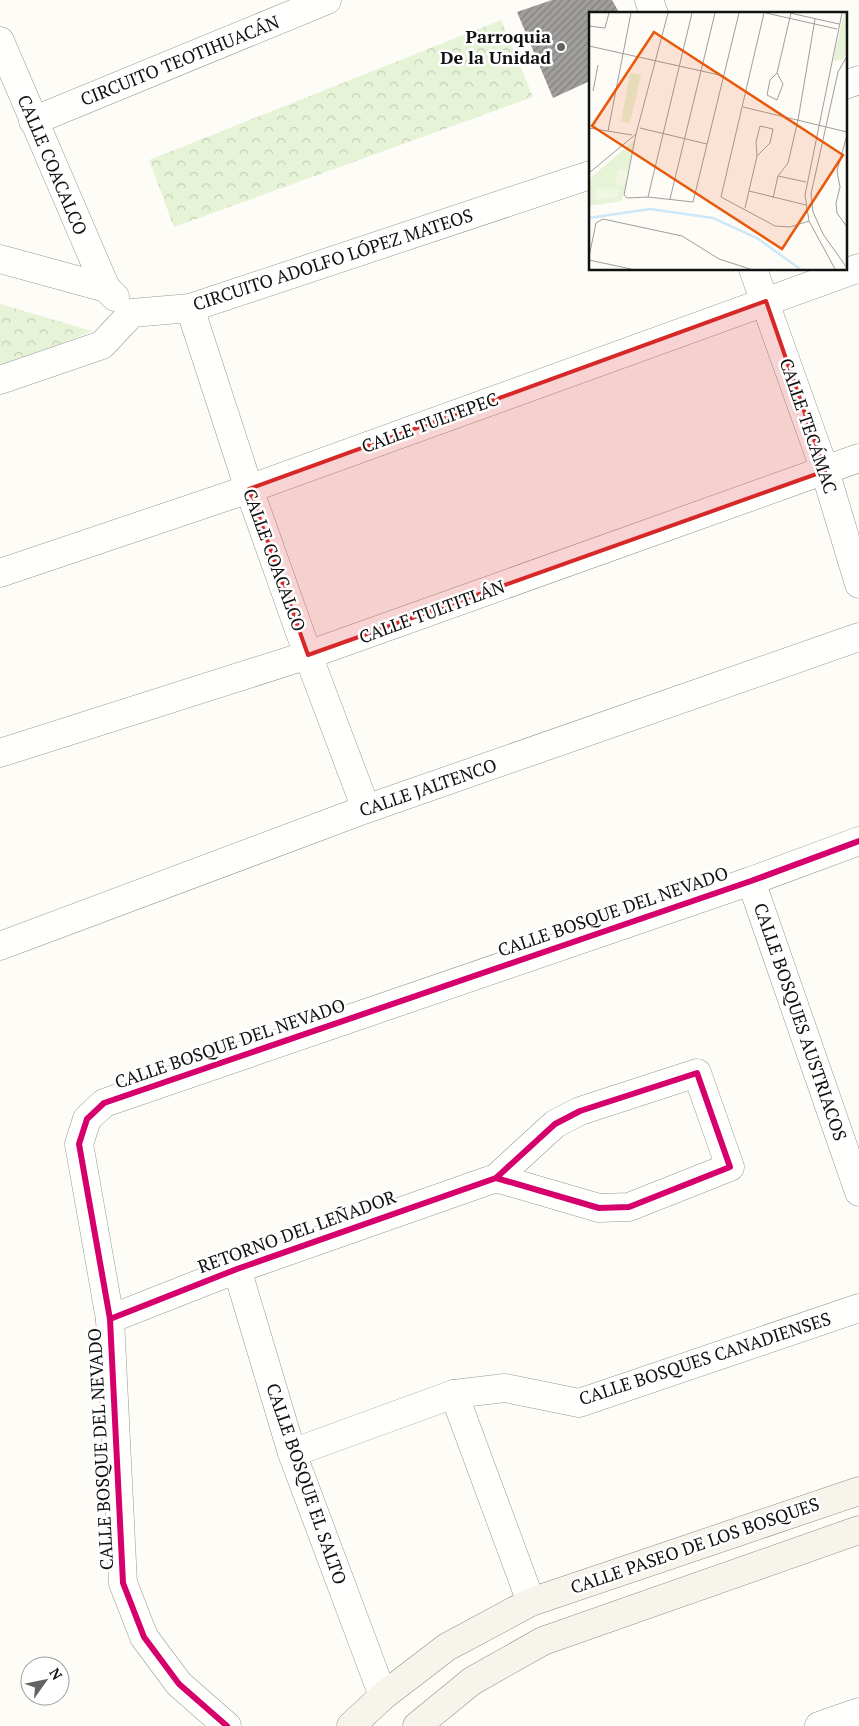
<svg xmlns="http://www.w3.org/2000/svg" width="859" height="1726" viewBox="0 0 859 1726" font-family="'PT Serif',serif">
  <style>
    .park { fill: url(#park-crowns) }
    .building { fill: url(#building-hatch) }
    .lines { fill: none; stroke-linecap: round; stroke-linejoin: round }
    .street-casing { stroke: #979795; stroke-width: 29 }
    .secondary-casing { stroke: #8e8d8b; stroke-width: 29 }
    .street { stroke: #fffffe; stroke-width: 28 }
    .secondary { stroke: #f6f4eb; stroke-width: 28 }
    .cycleway-casing { stroke: #fff; stroke-width: 9 }
    .cycleway { stroke: #d6006c; stroke-width: 6 }
    .marked { fill: #d62828; fill-opacity: 0.2; stroke: #d62828; stroke-width: 4; stroke-linejoin: round }
    .poi-dot { fill: #646362; stroke: #fff; stroke-width: 2 }
    .labels { text-anchor: middle; stroke-width: 5; stroke-linejoin: round; paint-order: stroke }
    .poi-label { font-size: 18px; font-weight: bold; fill: #111; stroke: #fff; text-anchor: end }
    .street-label { font-size: 18px; fill: #111; stroke: #fff }
    .inset-river { fill: none; stroke: #cde8f7; stroke-width: 2.5 }
    .inset-road { fill: none; stroke: #9f9e9b; stroke-width: 1 }
    .view { fill: #e8590c; fill-opacity: 0.15; stroke: #e8590c; stroke-width: 2.5 }
    .inset-edge { fill: none; stroke: #111; stroke-width: 2.5 }
  </style>
  <defs>
    <pattern id="park-crowns" width="20" height="18" patternUnits="userSpaceOnUse" patternTransform="scale(1.25)"><rect width="20" height="18" fill="#e7f3d7"/><path d="M2 6a3 3 0 1 1 6 0M12 15a3 3 0 1 1 6 0" fill="none" stroke="#c5cfb8"/></pattern>
    <pattern id="building-hatch" width="6" height="6" patternUnits="userSpaceOnUse" patternTransform="scale(1.25)"><rect width="6" height="6" fill="#a19f9c"/><path d="M-1 1l2-2M0 6l6-6M5 7l2-2" fill="none" stroke="#82807e"/></pattern>
  </defs>
  <rect width="100%" height="100%" fill="#fdfcf7"/>
  <!-- park -->
  <g class="park">
    <polygon points="501,20 533,97 174,227 149,160"/>
    <polygon points="0,304 92,331 0,369"/>
  </g>
  <!-- building -->
  <polygon class="building" points="552,0 612,0 620,14 590,14 590,81 553,98 517,12"/>
  <g class="lines">
    <!-- street casing -->
    <g class="street-casing">
      <g id="street">
        <polyline points="649,0 654,14"/>
        <polyline points="0,41 106,288"/>
        <polyline points="845,85 859,80"/>
        <polyline points="33,121 327,0"/>
        <polyline points="0,259 106,288 115,297"/>
        <polyline points="753,269 825,471 859,584"/>
        <polyline points="190,308 249,489 308,655 366,809"/>
        <polyline points="0,380 102,345 132,313 190,308 590,175"/>
        <polyline points="0,573 249,489 859,268"/>
        <polyline points="0,753 308,655 859,458"/>
        <polyline points="751,881 859,1192"/>
        <polyline points="0,946 366,809 859,637"/>
        <polyline points="237,1269 292,1453 383,1696"/>
        <polyline points="110,1319 237,1269 496,1178 555,1124 580,1111 697,1073 730,1167 629,1207 599,1208 496,1178"/>
        <polyline points="454,1394 531,1602"/>
        <polyline points="292,1453 454,1394 505,1388 579,1403 859,1308"/>
        <polyline points="227,1726 179,1684 144,1637 123,1583 110,1319 79,1144 87,1119 104,1103 751,881 859,841"/>
        <polyline points="819,1726 859,1712"/>
      </g>
    </g>
    <!-- secondary casing -->
    <g class="secondary-casing">
      <g id="secondary">
        <polyline points="351,1726 383,1696 447,1647 531,1602 859,1491"/>
        <polyline points="417,1726 472,1681 543,1641 859,1530"/>
      </g>
    </g>
    <!-- street -->
    <use href="#street" class="street"/>
    <!-- secondary -->
    <use href="#secondary" class="secondary"/>
    <!-- cycleway casing -->
    <g class="cycleway-casing">
      <g id="cycleway">
        <polyline points="110,1319 237,1269 496,1178 555,1124 580,1111 697,1073 730,1167 629,1207 599,1208 496,1178"/>
        <polyline points="227,1726 179,1684 144,1637 123,1583 110,1319 79,1144 87,1119 104,1103 751,881 859,841"/>
      </g>
    </g>
    <!-- cycleway -->
    <use href="#cycleway" class="cycleway"/>
  </g>
  <!-- marked area -->
  <path class="marked" d="M766,301L825,471L308,655L249,489Z"/>
  <!-- markers -->
  <circle class="poi-dot" cx="561" cy="47" r="5"/>
  <g class="labels">
    <!-- poi labels -->
    <g class="poi-label">
      <text x="551" y="43">Parroquia<tspan x="551" dy="21">De la Unidad</tspan></text>
    </g>
    <!-- street labels -->
    <g class="street-label">
      <text transform="translate(180 61) rotate(-22)" y="6">CIRCUITO TEOTIHUACÁN</text>
      <text transform="translate(52 165) rotate(67)" y="6">CALLE COACALCO</text>
      <text transform="translate(333 260) rotate(-18)" y="6">CIRCUITO ADOLFO LÓPEZ MATEOS</text>
      <text transform="translate(430 423) rotate(-20)" y="6">CALLE TULTEPEC</text>
      <text transform="translate(808 426) rotate(71)" y="6">CALLE TECÁMAC</text>
      <text transform="translate(274 560) rotate(70)" y="6">CALLE COACALCO</text>
      <text transform="translate(432 612) rotate(-20)" y="6">CALLE TULTITLÁN</text>
      <text transform="translate(428 788) rotate(-19)" y="6">CALLE JALTENCO</text>
      <text transform="translate(613 912) rotate(-19)" y="6">CALLE BOSQUE DEL NEVADO</text>
      <text transform="translate(800 1022) rotate(71)" y="6">CALLE BOSQUES AUSTRIACOS</text>
      <text transform="translate(230 1044) rotate(-19)" y="6">CALLE BOSQUE DEL NEVADO</text>
      <text transform="translate(297 1232) rotate(-20)" y="6">RETORNO DEL LEÑADOR</text>
      <text transform="translate(705 1359) rotate(-18)" y="6">CALLE BOSQUES CANADIENSES</text>
      <text transform="translate(101 1449) rotate(-93)" y="6">CALLE BOSQUE DEL NEVADO</text>
      <text transform="translate(306 1484) rotate(71)" y="6">CALLE BOSQUE EL SALTO</text>
      <text transform="translate(695 1546) rotate(-19)" y="6">CALLE PASEO DE LOS BOSQUES</text>
    </g>
  </g>
  <!-- overview -->
  <g transform="translate(589 12)">
    <rect width="258" height="258" fill="#fdfcf7"/>
    <path d="M255,1H257V37L255,47L247,49L244,48Z" fill="#e7f3d7"/>
    <path d="M41,61L52,63L41,111L32,109ZM46,128L33,189L0,194V167Z" fill="#e7f3d7"/>
    <path d="M29,157L40,159L37,174L26,171ZM8,176L31,177L29,185L6,188Z" fill="#f0f6e1"/>
    <path class="inset-river" d="M0,206L61,197L124,206L168,226L211,257"/>
    <path class="inset-road" d="M79,1L47,122L35,183L38,186L59,185L104,190L150,1M175,1L132,185L186,214L201,215L220,209M177,1L248,17M201,1L250,12M0,14L16,16L20,1M0,34L135,64M258,44L249,60L222,182L224,200L234,222L258,256M188,61L194,72L188,88L178,83L181,68L188,61L202,1M4,79L9,53M154,95L258,120M0,116L43,123M51,116L118,132M19,119L42,1M258,123L248,159L251,175L247,191L248,201L258,215M0,161L47,122M189,164L217,170M160,179L217,193M59,185L103,1M184,186L189,164L199,151L209,108L226,7M81,187L126,1M156,196L168,144L167,130L171,114L184,117L181,131L168,144M0,245L7,211L14,207L93,224L130,247L161,257M0,248L42,257M246,257L220,209L216,183L253,1"/>
    <path class="view" d="M65,20L254,143L193,237L3,114Z"/>
    <rect width="258" height="258" class="inset-edge"/>
  </g>
  <!-- north arrow -->
  <g transform="translate(45 1681) rotate(57)"><circle r="24" fill="#ffffff" stroke="#a0a0a0"/>
  <path d="M0-4L9 19L0 12L-9 19Z" fill="#646362"/>
  <text y="-8" font-size="14" font-weight="bold" text-anchor="middle" fill="#111111">N</text>
  </g>
</svg>
